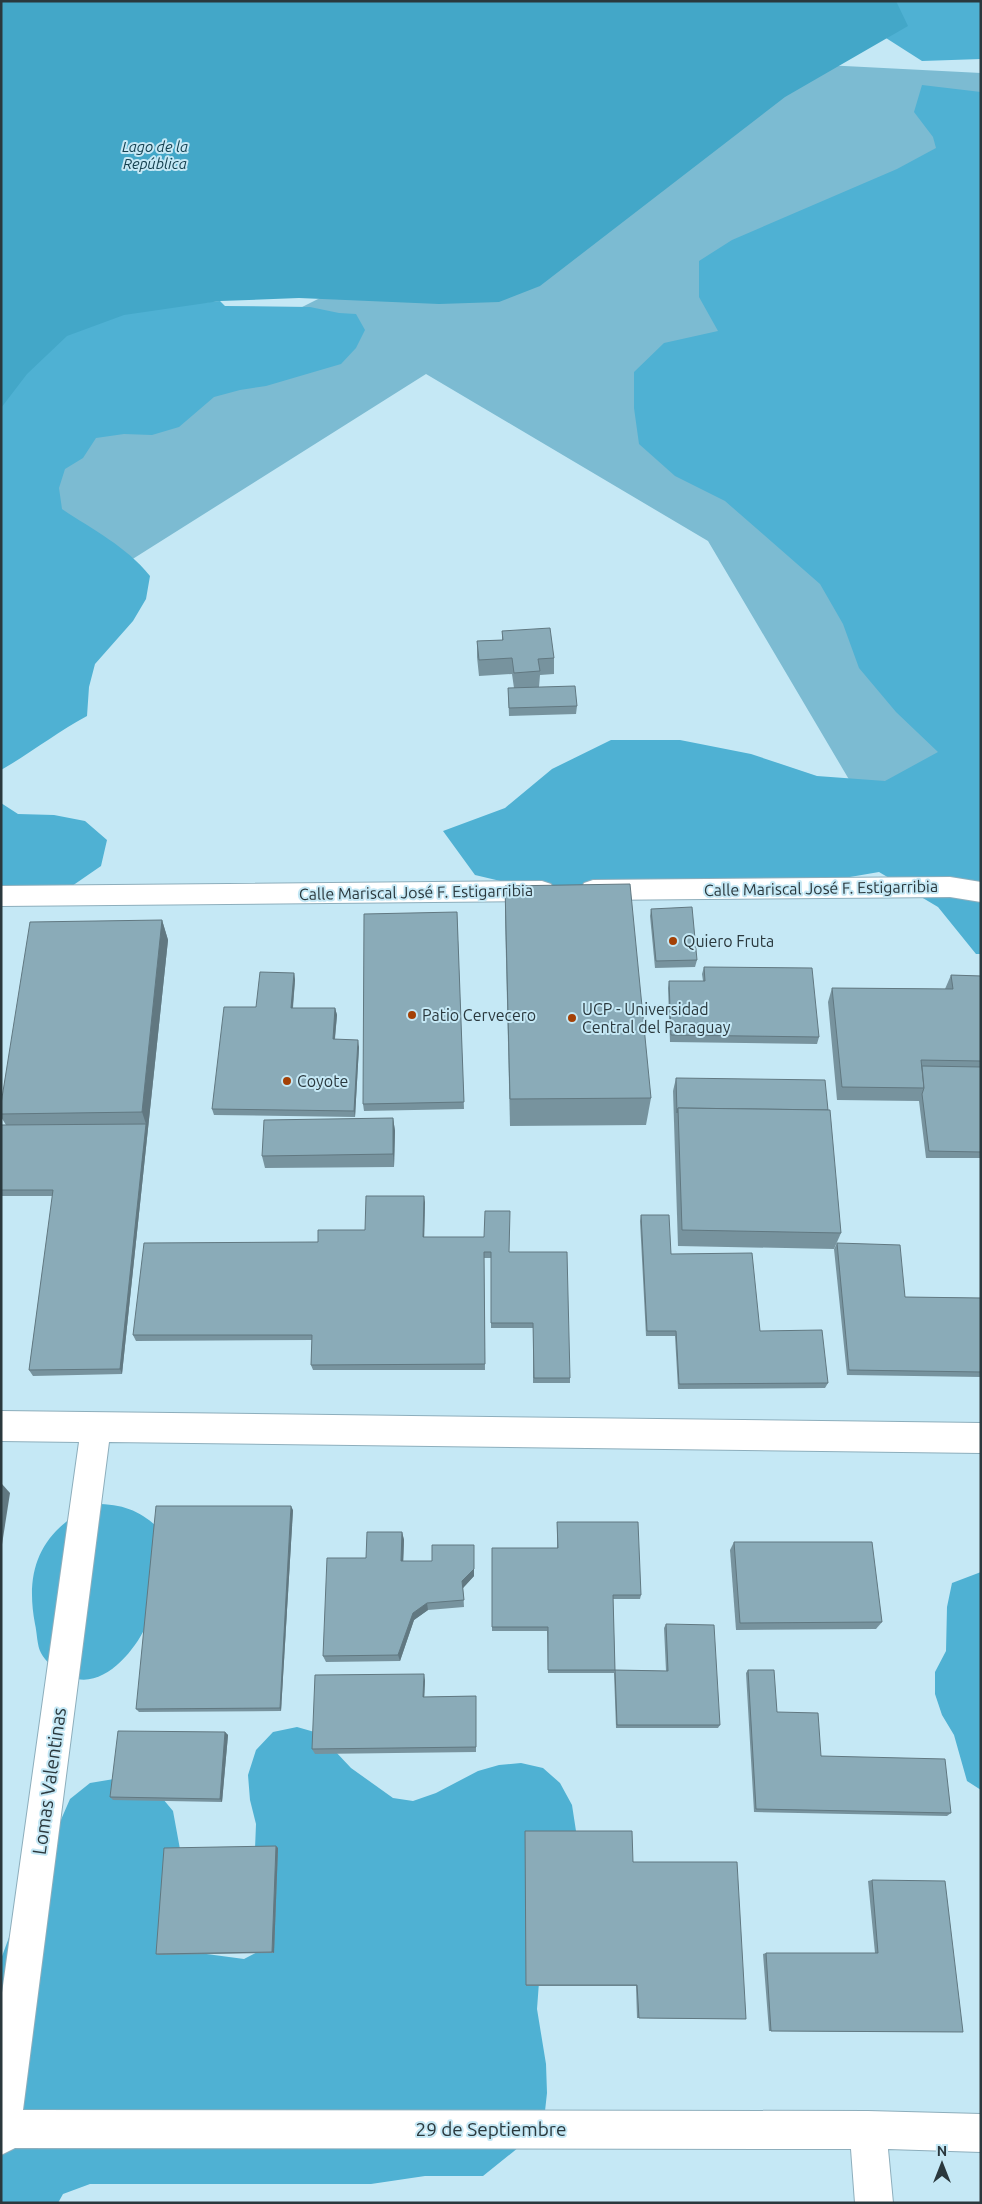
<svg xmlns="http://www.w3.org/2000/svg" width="982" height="2204" viewBox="0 0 982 2204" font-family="Ubuntu,sans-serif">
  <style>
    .green { fill: #7cbbd2 }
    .forest { fill: #4fb1d3 }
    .water { fill: #43a7c8 }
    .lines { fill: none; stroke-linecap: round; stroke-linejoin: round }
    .minor-casing { stroke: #8daebc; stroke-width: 2 }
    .tertiary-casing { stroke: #8daebc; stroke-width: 2 }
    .minor { fill: #fff; fill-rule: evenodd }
    .tertiary { fill: #fff; fill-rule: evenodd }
    .wall { fill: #77939e }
    .shaded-wall { fill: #617881 }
    .building { fill: #8aabb8; stroke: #617881 }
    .poi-dot { fill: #a44106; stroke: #c5e8f5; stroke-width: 2 }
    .labels { text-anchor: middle; stroke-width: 4; stroke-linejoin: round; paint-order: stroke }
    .far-water-label { font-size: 15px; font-style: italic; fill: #154150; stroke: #c5e8f5 }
    .street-label { font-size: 16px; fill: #2a383d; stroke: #c5e8f5 }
    .poi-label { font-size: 16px; fill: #2a383d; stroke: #c5e8f5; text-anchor: start }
    .near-street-label { font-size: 19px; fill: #2a383d; stroke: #c5e8f5 }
  </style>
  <rect width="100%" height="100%" fill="#c5e8f5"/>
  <!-- green -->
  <polygon class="green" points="786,63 981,73 981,817 857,793 708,541 426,374 74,596 1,770 1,459"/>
  <!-- forest -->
  <g class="forest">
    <polygon points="828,1 981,1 981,59 922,61"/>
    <polygon points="922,85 981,92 981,954 976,954 938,907 879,872 815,883 542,891 475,875 443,831 505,808 552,769 611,740 680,740 751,754 817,776 885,781 938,752 896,712 859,668 843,624 820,584 725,501 675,476 639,444 634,408 634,372 664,343 718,331 699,297 699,261 732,240 897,169 936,148 933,137 914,112"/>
    <path d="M220,301L225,306L310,307L339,313L356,314L365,330L356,348L341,364L266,386L240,390L214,397L179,427L152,435L124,434L96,438L83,458L65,469L59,488L62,509C93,530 126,546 150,576L146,599L133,621L95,664L89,687L87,716C57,732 31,753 1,770V374L61,316Z"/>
    <polygon points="1,803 18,814 54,815 85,821 107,840 101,866 72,886 1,905"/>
    <path d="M95,1504C128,1504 144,1513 167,1536C162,1557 157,1578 152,1599C150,1608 149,1619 145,1628C134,1651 106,1685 77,1679C72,1679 67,1675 63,1673C55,1670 45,1661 41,1653C37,1646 37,1632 35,1624C24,1566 43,1529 95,1504Z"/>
    <polygon points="981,1572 981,1790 967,1781 954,1735 942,1715 935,1694 935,1672 946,1651 947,1607 952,1583"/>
    <polygon points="297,1727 318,1733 351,1768 393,1798 413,1801 436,1793 478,1771 499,1765 521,1763 543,1768 560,1783 572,1805 576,1831 575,1857 539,1982 537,2009 546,2064 547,2093 544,2120 524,2143 483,2176 425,2176 371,2184 90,2184 63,2194 58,2203 1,2203 1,1959 15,1921 41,1869 57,1848 60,1822 70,1799 90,1783 114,1779 158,1793 173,1811 199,1953 244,1959 267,1947 255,1849 256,1824 250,1800 248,1775 256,1750 273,1732"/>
  </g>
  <!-- water -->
  <polygon class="water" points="1,1 896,1 908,26 785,97 540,286 499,302 439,304 299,298 220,301 124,315 67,336 27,374 1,408"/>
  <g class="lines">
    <!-- minor casing -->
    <g class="minor-casing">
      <polygon id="minor" points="1,1411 981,1423 981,1453 109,1442 23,2110 868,2111 981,2114 981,2152 888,2149 893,2203 855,2203 851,2149 15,2148 1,2155 1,2000 79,1442 1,1441"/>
    </g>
    <!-- tertiary casing -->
    <g class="tertiary-casing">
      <g id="tertiary">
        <polygon points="950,877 981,882 981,902 950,897 593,900 584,897 580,890 584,883 593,880"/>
        <polygon points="542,881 551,884 555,891 551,898 542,901 1,906 1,886"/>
      </g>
    </g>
    <!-- minor -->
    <use href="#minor" class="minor"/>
    <!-- tertiary -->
    <use href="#tertiary" class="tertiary"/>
  </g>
  <!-- wall -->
  <g class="wall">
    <polygon points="502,631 554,658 554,674 540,675 539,687 577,706 576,714 509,716 508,688 514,688 512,674 479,676 477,657 477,641 502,640"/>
    <polygon points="505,886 651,1098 646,1125 510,1126 505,917"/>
    <polygon points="651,909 697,960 695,967 655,968 650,916"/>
    <polygon points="457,912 464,1109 364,1111 363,1104"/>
    <polygon points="162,920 168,940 122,1374 33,1376 29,1370 53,1196 1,1196 1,1125 6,1125 1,1117 1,1104"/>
    <polygon points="704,967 819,1037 817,1044 670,1042 668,988 669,981 703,981 702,974"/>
    <polygon points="294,973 295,980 293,1008 335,1008 337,1015 335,1039 359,1047 355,1117 214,1115 212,1109 256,1007"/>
    <polygon points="951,975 981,976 981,1158 926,1158 919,1101 837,1100 828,1002 832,988 945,989"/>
    <polygon points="676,1078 841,1233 834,1249 678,1246 673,1091"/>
    <polygon points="393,1118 395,1131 394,1167 265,1168 262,1156"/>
    <polygon points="425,1202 424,1237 509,1252 570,1378 570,1383 533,1383 533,1328 491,1328 491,1258 484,1258 485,1370 313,1370 311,1365 312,1340 136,1341 133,1335 318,1242 365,1230"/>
    <polygon points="641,1215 671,1254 760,1331 828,1383 825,1388 678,1389 675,1336 646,1336 640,1221"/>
    <polygon points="837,1243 905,1297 981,1298 981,1377 847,1375 834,1249"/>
    <polygon points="293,1510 281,1711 139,1712 136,1709"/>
    <polygon points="557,1522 641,1595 640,1599 613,1599 615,1670 614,1673 548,1673 547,1631 492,1631 492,1548 557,1548"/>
    <polygon points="402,1532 404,1540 403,1561 474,1576 463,1588 464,1607 428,1610 414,1620 400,1661 326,1662 323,1656 366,1558"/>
    <polygon points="734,1542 882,1622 876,1629 736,1630 730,1550"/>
    <polygon points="666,1624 720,1725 718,1728 616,1728 614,1673 615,1670 666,1671 664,1628"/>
    <polygon points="748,1670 777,1712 821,1756 951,1813 947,1816 754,1812 746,1673"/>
    <polygon points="425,1680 424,1697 476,1696 476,1752 315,1754 312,1749"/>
    <polygon points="225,1732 228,1735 222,1802 113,1800 110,1797"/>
    <polygon points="525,1834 633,1862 746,2019 637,2018 636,1986 526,1986"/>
    <polygon points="276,1846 278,1848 274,1953 159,1955 156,1954"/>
    <polygon points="872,1880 963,2032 769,2031 763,1954 766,1953 875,1953 868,1881"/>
  </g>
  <!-- shaded-wall -->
  <g class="shaded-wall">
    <polygon points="162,920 168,940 122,1374 120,1369 146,1124 142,1112"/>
    <polygon points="294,973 295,980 292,1015 291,1008"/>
    <polygon points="335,1008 337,1015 334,1046 333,1039"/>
    <polygon points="358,1040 359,1047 355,1117 354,1111"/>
    <polygon points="393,1118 395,1131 394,1167 393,1154"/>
    <polygon points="424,1196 425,1202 424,1243 423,1237"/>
    <polygon points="2,1484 10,1493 1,1551 1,1492"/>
    <polygon points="291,1506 293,1510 281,1711 280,1708"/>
    <polygon points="402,1532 404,1540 403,1568 401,1561"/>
    <polygon points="474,1545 474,1576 463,1588 462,1581"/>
    <polygon points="427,1603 428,1610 414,1620 400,1661 398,1655 413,1613"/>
    <polygon points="424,1674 425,1680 424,1703 423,1697"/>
    <polygon points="225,1732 228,1735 222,1802 220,1799"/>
    <polygon points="276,1846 278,1848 274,1953 272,1952"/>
  </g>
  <!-- building -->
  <g class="building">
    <polygon points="550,628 554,658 538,659 540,671 514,673 512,658 479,660 477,641 503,640 502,631"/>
    <polygon points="575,686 577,706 509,708 508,688"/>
    <polygon points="630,884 651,1098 510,1099 505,886"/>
    <polygon points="692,907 697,960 656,961 651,909"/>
    <polygon points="457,912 464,1102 363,1104 364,914"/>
    <polygon points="162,920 142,1112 1,1114 1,1104 30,922"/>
    <polygon points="704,967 812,968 819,1037 671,1035 669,981 705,981"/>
    <polygon points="260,972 294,973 291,1008 335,1008 333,1039 358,1040 354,1111 212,1109 224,1007 256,1007"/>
    <polygon points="951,975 981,976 981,1061 921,1060 924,1088 842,1087 832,988 953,989"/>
    <polygon points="922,1066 981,1067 981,1152 929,1151 922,1094 924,1088"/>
    <polygon points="676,1078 825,1080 828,1110 678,1108 677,1113"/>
    <polygon points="678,1108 830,1110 841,1233 682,1230"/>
    <polygon points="393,1118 393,1154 262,1156 264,1120"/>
    <polygon points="146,1124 120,1369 29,1370 53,1190 1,1190 1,1125"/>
    <polygon points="366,1196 424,1196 423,1237 484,1237 485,1211 510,1211 509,1252 567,1252 570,1378 534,1378 533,1323 491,1323 491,1252 484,1252 485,1364 311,1365 312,1335 133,1335 144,1243 318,1242 318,1230 365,1230"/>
    <polygon points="641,1215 669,1215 671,1254 752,1253 760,1331 822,1330 828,1383 679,1384 676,1331 647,1331"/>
    <polygon points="837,1243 900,1245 905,1297 981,1298 981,1372 849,1370"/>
    <polygon points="156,1506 291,1506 280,1708 136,1709"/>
    <polygon points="557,1522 638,1522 641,1595 613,1595 615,1670 548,1670 548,1627 492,1627 492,1548 558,1548"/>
    <polygon points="367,1532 402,1532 401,1561 432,1561 432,1545 474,1545 474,1569 462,1581 464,1600 427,1603 413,1613 398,1655 323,1656 327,1558 366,1558"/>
    <polygon points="734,1542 872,1542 882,1622 740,1623"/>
    <polygon points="666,1624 714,1625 720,1725 617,1725 615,1670 668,1671"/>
    <polygon points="748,1670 774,1670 777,1712 818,1713 821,1756 945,1759 951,1813 756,1809"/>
    <polygon points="424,1674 423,1697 476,1696 476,1747 312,1749 315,1675"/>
    <polygon points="118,1731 225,1732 220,1799 110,1797"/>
    <polygon points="525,1831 632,1831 633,1862 737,1862 746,2019 639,2018 637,1985 526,1985"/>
    <polygon points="276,1846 272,1952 156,1954 164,1848"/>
    <polygon points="872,1880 945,1881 963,2032 771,2031 766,1953 878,1953"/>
  </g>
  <!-- markers -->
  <g class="poi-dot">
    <circle cx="673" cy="941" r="5"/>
    <circle cx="412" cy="1015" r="5"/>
    <circle cx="572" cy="1018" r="5"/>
    <circle cx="287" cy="1081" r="5"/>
  </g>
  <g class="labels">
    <!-- far-water labels -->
    <g class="far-water-label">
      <text x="155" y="152">Lago de la<tspan x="155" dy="17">República</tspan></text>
    </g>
    <!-- street labels -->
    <g class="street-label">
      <text transform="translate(821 888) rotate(-1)" y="6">Calle Mariscal José F. Estigarribia</text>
      <text transform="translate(416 892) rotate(-1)" y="6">Calle Mariscal José F. Estigarribia</text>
    </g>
    <!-- poi labels -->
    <g class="poi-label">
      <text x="683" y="947">Quiero Fruta</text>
      <text x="582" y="1015">UCP - Universidad<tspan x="582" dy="18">Central del Paraguay</tspan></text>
      <text x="422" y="1021">Patio Cervecero</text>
      <text x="297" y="1087">Coyote</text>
    </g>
    <!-- near-street labels -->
    <g class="near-street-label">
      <text transform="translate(49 1781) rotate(-82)" y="7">Lomas Valentinas</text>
      <text x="491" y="2136">29 de Septiembre</text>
    </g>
  </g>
  <!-- border -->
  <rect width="982" height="2204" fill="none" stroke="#2a383d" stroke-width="5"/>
  <!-- north arrow -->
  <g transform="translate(942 2164)" stroke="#c5e8f5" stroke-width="4" paint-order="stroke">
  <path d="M0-4L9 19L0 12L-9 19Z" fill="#2a383d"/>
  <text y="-8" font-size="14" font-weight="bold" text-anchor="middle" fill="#2a383d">N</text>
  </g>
</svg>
